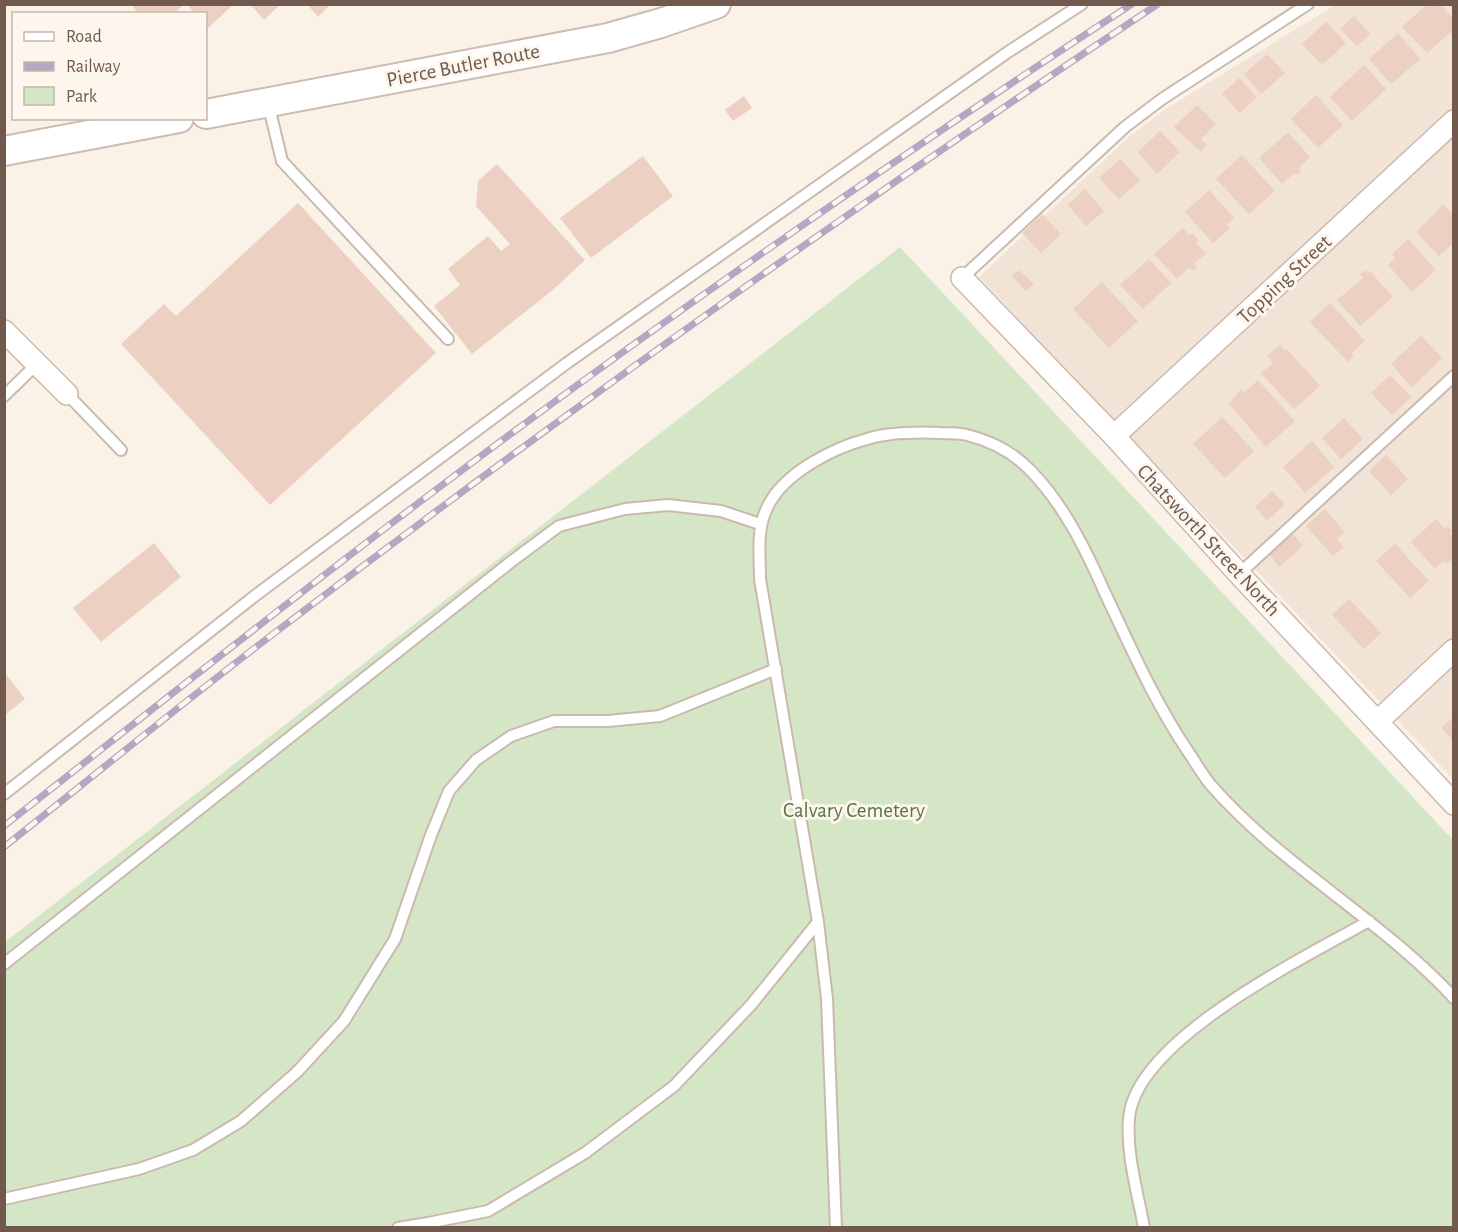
<svg xmlns="http://www.w3.org/2000/svg" width="1458" height="1232" viewBox="0 0 1458 1232" font-family="'Alegreya Sans',sans-serif">
  <style>
    .residential { fill: #f1e3d6 }
    .green { fill: #d5e6c7 }
    .building { fill: #ecd0c2 }
    .lines { fill: none; stroke-linecap: round; stroke-linejoin: round }
    .lane-casing { stroke: #cbb9ae; stroke-width: 14 }
    .street-casing { stroke: #cbb9ae; stroke-width: 24 }
    .secondary-casing { stroke: #cfbbaf; stroke-width: 32 }
    .lane { stroke: #fff; stroke-width: 10 }
    .street { stroke: #fff; stroke-width: 21 }
    .secondary { stroke: #fff; stroke-width: 28 }
    .rail-casing { stroke: #b4a7c3; stroke-width: 7 }
    .rail { stroke: #fdf6ed; stroke-width: 4.5; stroke-dasharray: 14; stroke-linecap: butt }
    .labels { text-anchor: middle; stroke-width: 6; stroke-linejoin: round; paint-order: stroke }
    .street-label { font-size: 21px; fill: #71594e; stroke: #fdf6ed }
    .park-label { font-size: 21px; fill: #577648; stroke: #fdf6ed }
  </style>
  <rect width="100%" height="100%" fill="#faf2e7"/>
  <!-- residential -->
  <polygon class="residential" points="1335,5 1453,5 1453,779 979,277 1130,136 1169,107"/>
  <!-- green -->
  <polygon class="green" points="900,247 1453,840 1453,1227 5,1228 5,942"/>
  <!-- building -->
  <g class="building">
    <polygon points="131,4 184,4 174,14 139,14"/>
    <polygon points="187,4 234,4 208,28 206,25 206,14 195,14"/>
    <polygon points="250,4 281,4 264,20"/>
    <polygon points="307,4 331,4 318,17"/>
    <polygon points="1427,4 1440,4 1454,19 1454,29 1427,53 1402,27"/>
    <polygon points="1354,16 1370,34 1357,46 1340,29"/>
    <polygon points="1326,22 1346,43 1322,65 1302,44"/>
    <polygon points="1398,33 1420,59 1391,84 1369,59"/>
    <polygon points="1267,54 1285,73 1261,94 1244,74"/>
    <polygon points="1364,65 1386,89 1352,121 1330,97"/>
    <polygon points="1239,78 1257,97 1240,113 1222,94"/>
    <polygon points="1316,95 1343,125 1318,148 1291,119"/>
    <polygon points="744,96 752,108 733,121 725,110"/>
    <polygon points="1197,105 1216,124 1201,139 1207,145 1201,152 1174,127"/>
    <polygon points="1160,131 1180,152 1157,174 1138,152"/>
    <polygon points="1288,132 1310,157 1299,168 1301,171 1296,175 1294,173 1282,184 1259,158"/>
    <polygon points="1242,155 1275,191 1249,214 1216,179"/>
    <polygon points="643,156 673,196 591,258 560,218"/>
    <polygon points="1120,159 1140,180 1119,199 1099,178"/>
    <polygon points="497,164 585,260 554,289 472,354 434,306 460,285 448,269 488,236 501,251 510,244 476,206 478,181"/>
    <polygon points="1085,189 1104,211 1086,226 1068,205"/>
    <polygon points="1209,190 1234,218 1226,225 1230,228 1213,243 1185,212"/>
    <polygon points="298,203 436,353 270,505 121,344 164,304 176,316"/>
    <polygon points="1443,205 1454,215 1454,242 1439,256 1416,232"/>
    <polygon points="1042,214 1061,234 1041,253 1022,233"/>
    <polygon points="1183,228 1189,235 1192,233 1199,240 1196,243 1206,254 1194,263 1197,267 1193,271 1189,267 1177,279 1154,254"/>
    <polygon points="1408,239 1436,270 1412,292 1388,265 1395,258 1392,254"/>
    <polygon points="1149,259 1171,283 1143,309 1120,285"/>
    <polygon points="1019,270 1034,284 1026,291 1012,276"/>
    <polygon points="1366,270 1368,273 1370,271 1393,297 1360,326 1337,300 1363,278 1360,274"/>
    <polygon points="1102,282 1138,321 1109,348 1073,309"/>
    <polygon points="1330,303 1365,341 1351,354 1354,356 1348,362 1310,322"/>
    <polygon points="1421,336 1442,358 1412,387 1391,364"/>
    <polygon points="1280,345 1285,351 1287,349 1320,386 1294,409 1261,373 1273,363 1267,356"/>
    <polygon points="1390,375 1411,397 1392,415 1371,393"/>
    <polygon points="1258,380 1295,421 1266,447 1229,404 1241,389 1244,393"/>
    <polygon points="1222,417 1254,451 1225,478 1193,444"/>
    <polygon points="1344,418 1363,439 1341,459 1322,438"/>
    <polygon points="1312,441 1334,467 1305,493 1283,467"/>
    <polygon points="1386,455 1408,479 1391,495 1369,471"/>
    <polygon points="1272,491 1285,504 1267,521 1255,507"/>
    <polygon points="1325,509 1345,532 1337,539 1344,547 1333,556 1306,526"/>
    <polygon points="1436,519 1445,529 1448,526 1452,531 1449,533 1454,538 1454,557 1446,564 1443,561 1435,569 1411,542"/>
    <polygon points="1293,534 1303,546 1279,567 1269,554"/>
    <polygon points="154,543 181,577 101,642 73,608"/>
    <polygon points="1395,544 1429,581 1410,598 1376,561"/>
    <polygon points="1349,599 1381,633 1364,649 1332,615"/>
    <polygon points="5,673 25,699 5,715"/>
    <polygon points="1454,717 1454,741 1441,728"/>
  </g>
  <g class="lines">
    <!-- lane casing -->
    <g class="lane-casing">
      <g id="lane">
        <polyline points="268,103 282,161 448,339"/>
        <polyline points="962,278 1125,127 1162,99 1308,4"/>
        <polyline points="67,394 121,450"/>
        <polyline points="4,396 37,364"/>
        <polyline points="1239,574 1454,376"/>
        <polyline points="4,794 256,595 567,363 1008,52 1082,4"/>
        <polyline points="4,964 512,561 559,526 625,509 668,505 721,511 760,524"/>
        <polyline points="4,1199 139,1169 193,1150 241,1121 297,1072 344,1021 395,939 431,835 449,791 476,760 511,736 554,721 608,721 660,716 776,669"/>
        <polyline points="398,1228 428,1223 488,1211 585,1153 674,1086 751,1005 818,922"/>
        <path d="M836,1228L827,999L818,922L760,579C760,555 756,528 768,506C784,473 833,448 867,439C890,432 916,432 940,433C949,433 959,433 967,435C991,441 1014,453 1031,471C1064,505 1086,550 1105,593C1131,648 1155,703 1189,753C1196,763 1202,774 1210,784C1281,866 1380,918 1454,998"/>
        <path d="M1144,1228C1138,1193 1126,1155 1129,1119C1134,1040 1306,957 1369,921"/>
      </g>
    </g>
    <!-- street casing -->
    <g class="street-casing">
      <g id="street">
        <polyline points="962,278 1114,436 1239,574 1454,804"/>
        <polyline points="4,331 67,394"/>
        <polyline points="1114,436 1454,121"/>
        <polyline points="1378,721 1454,650"/>
      </g>
    </g>
    <!-- secondary casing -->
    <g class="secondary-casing">
      <g id="secondary">
        <polyline points="206,114 608,38 661,23 716,4"/>
        <polyline points="4,151 179,118"/>
      </g>
    </g>
    <!-- lane -->
    <use href="#lane" class="lane"/>
    <!-- street -->
    <use href="#street" class="street"/>
    <!-- secondary -->
    <use href="#secondary" class="secondary"/>
    <!-- rail casing -->
    <g class="rail-casing">
      <g id="rail">
        <path d="M4,826C144,716 283,605 425,498C654,325 891,161 1132,4"/>
        <path d="M4,847C96,774 187,699 281,628C566,411 859,202 1158,4"/>
      </g>
    </g>
    <!-- rail -->
    <use href="#rail" class="rail"/>
  </g>
  <g class="labels">
    <!-- street labels -->
    <g class="street-label">
      <text transform="translate(463 65) rotate(-11)" y="7">Pierce Butler Route</text>
      <text transform="translate(1284 279) rotate(-43)" y="7">Topping Street</text>
      <text transform="translate(1209 540) rotate(47)" y="7">Chatsworth Street North</text>
    </g>
    <!-- park labels -->
    <g class="park-label">
      <text x="854" y="817">Calvary Cemetery</text>
    </g>
  </g>
  <!-- border -->
  <rect width="1458" height="1232" fill="none" stroke="#71594e" stroke-width="12"/>
  <!-- legend -->
  <rect x="12" y="12" width="195" height="108" fill="#fdf6ed" stroke="#c5b7ad" stroke-width="1.5"/>
  <rect x="24" y="32" width="30" height="9" fill="#ffffff" stroke="#c5b7ad" stroke-width="1.5"/>
  <text x="66" y="42" font-size="18" fill="#71594e">Road</text>
  <rect x="24" y="62" width="30" height="9" fill="#b4a7c3" stroke="#c5b7ad" stroke-width="1.5"/>
  <text x="66" y="72" font-size="18" fill="#71594e">Railway</text>
  <rect x="24" y="87" width="30" height="18" fill="#d5e6c7" stroke="#c5b7ad" stroke-width="1.5"/>
  <text x="66" y="102" font-size="18" fill="#71594e">Park</text>
</svg>
